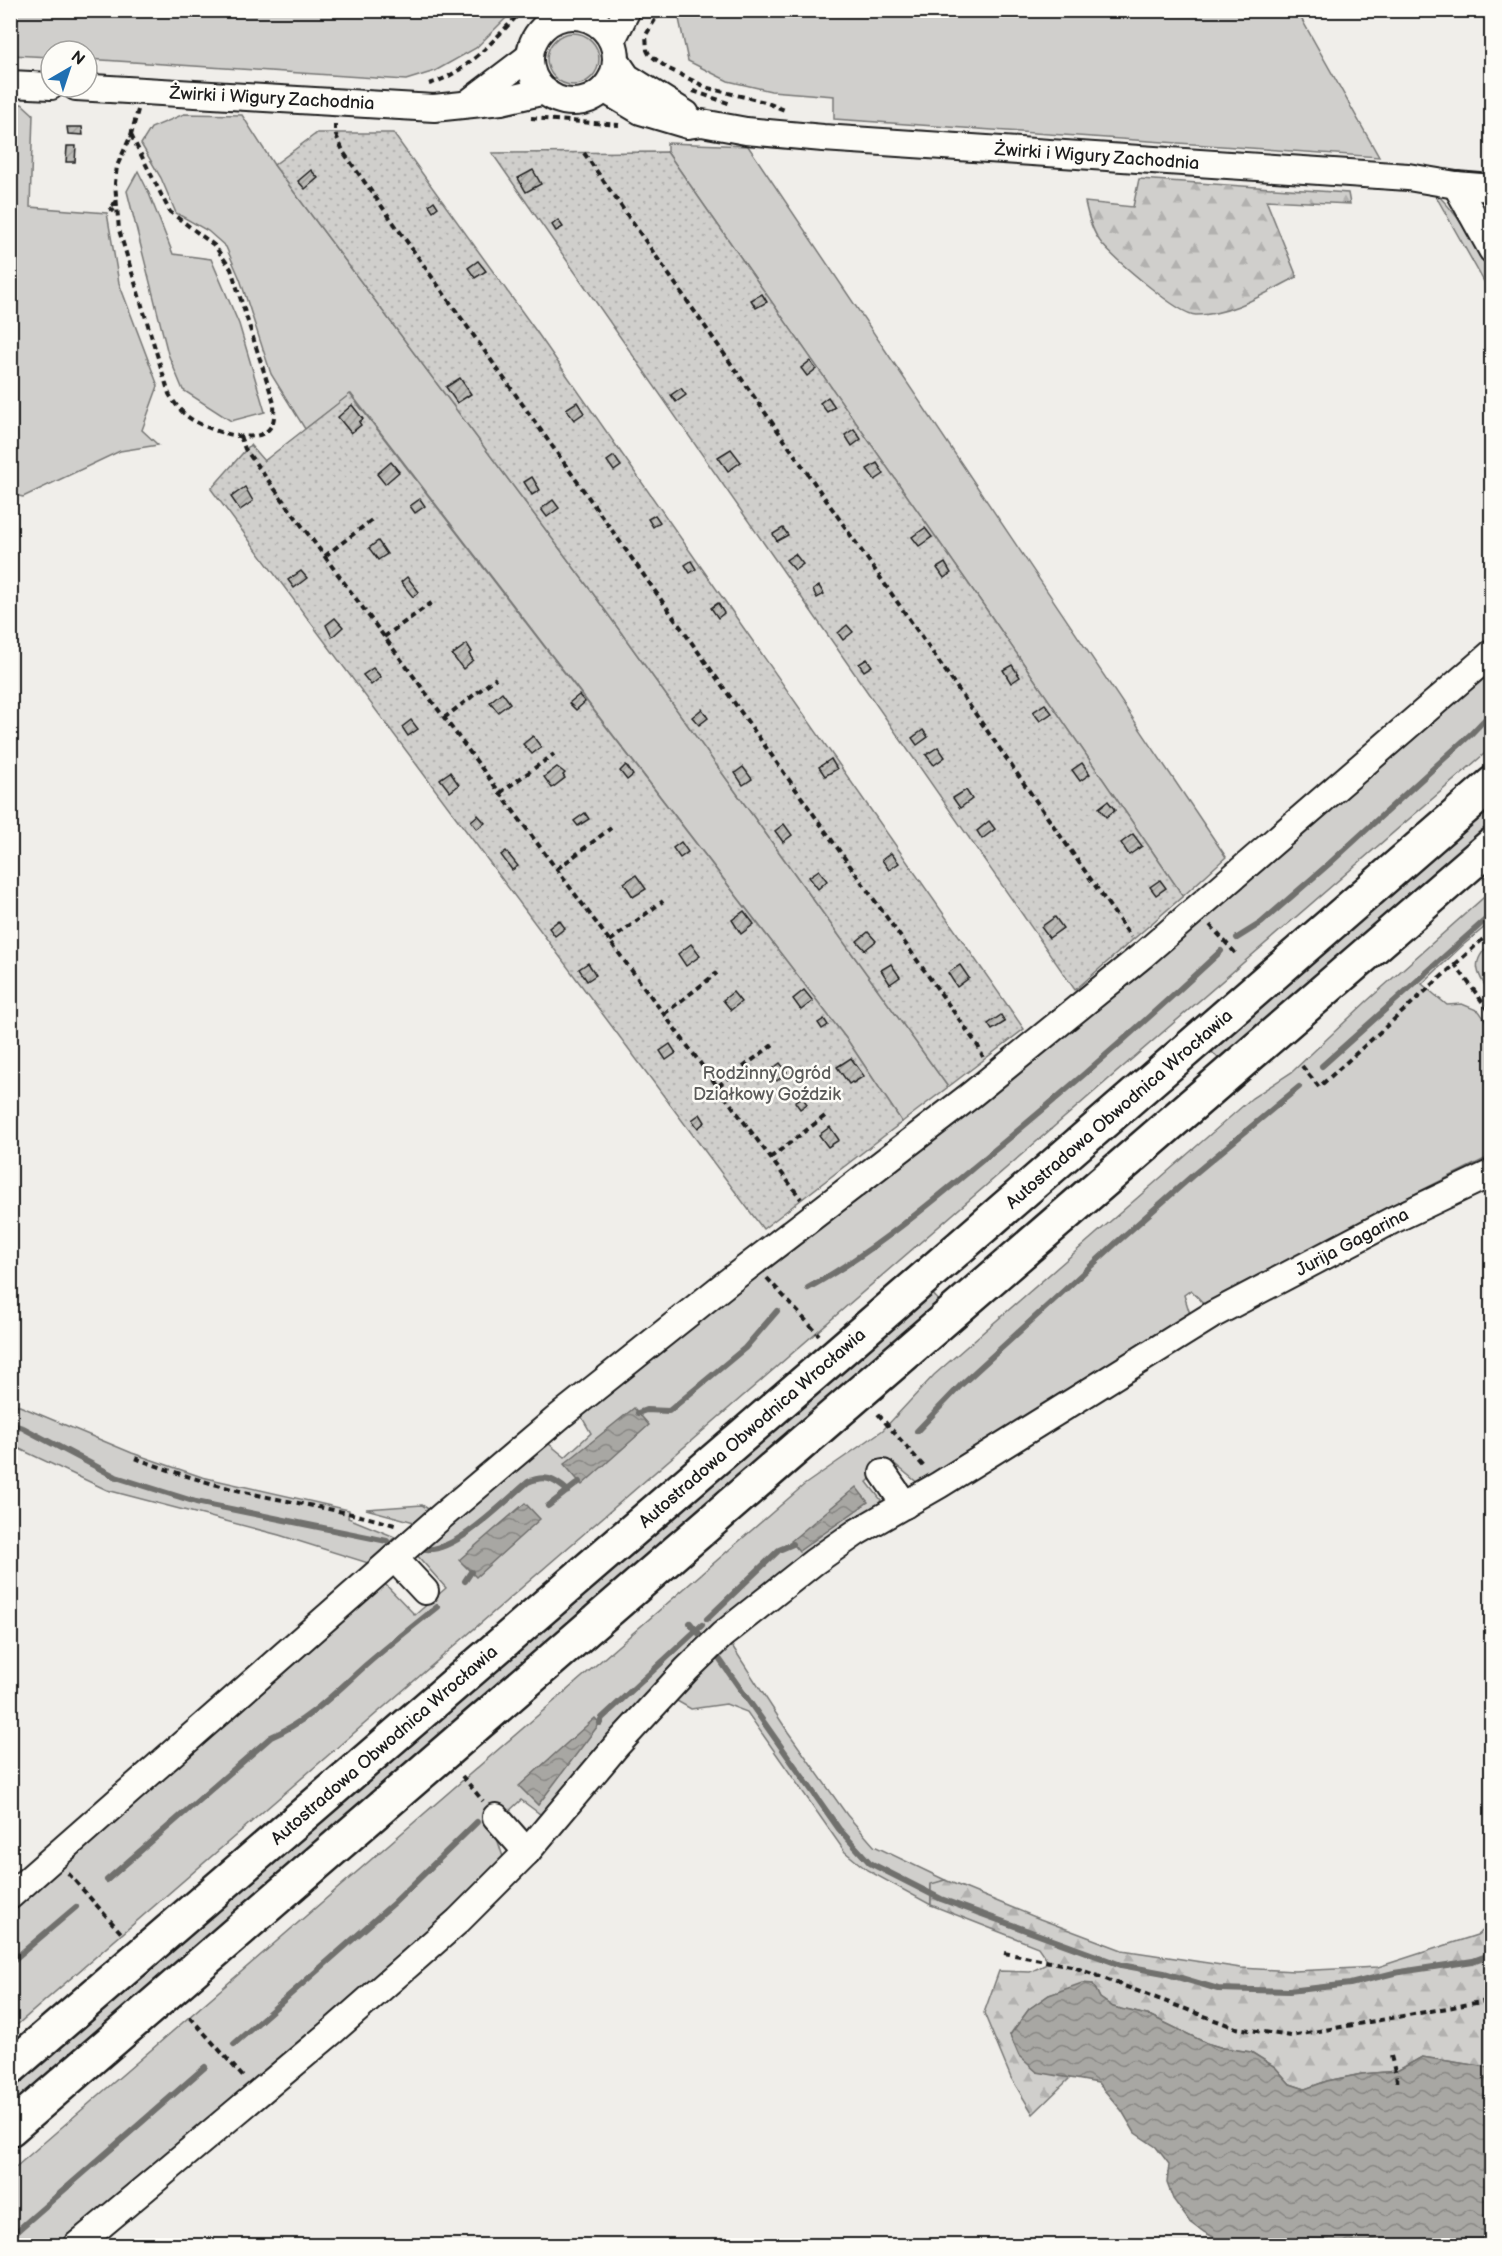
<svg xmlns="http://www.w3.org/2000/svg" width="1502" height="2256" viewBox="0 0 1502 2256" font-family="'Balsamiq Sans',sans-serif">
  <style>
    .grass { fill: #d0cfcc; stroke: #767674; stroke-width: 1.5 }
    .forest { fill: url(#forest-firs); stroke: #767674; stroke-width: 1.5 }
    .park { fill: url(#park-dots); stroke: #767674; stroke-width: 1.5 }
    .water { fill: url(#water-waves); stroke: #706f6d; stroke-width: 1.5 }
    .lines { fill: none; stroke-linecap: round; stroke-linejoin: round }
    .stream { stroke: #706f6d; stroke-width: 6 }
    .building { fill: url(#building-hatch); stroke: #1c1c1c; stroke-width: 1.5 }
    .minor-casing { stroke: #1c1c1c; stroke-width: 30 }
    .highway-casing { stroke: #1c1c1c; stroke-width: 38 }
    .path { stroke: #1c1c1c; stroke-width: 4; stroke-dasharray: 6 4.5; stroke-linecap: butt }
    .minor { stroke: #fdfcf7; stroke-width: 26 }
    .highway { stroke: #fdfcf7; stroke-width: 33 }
    .labels { text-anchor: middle; stroke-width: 5; stroke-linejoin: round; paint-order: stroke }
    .street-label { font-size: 18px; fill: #1c1c1c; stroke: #fdfcf7 }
    .park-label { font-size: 18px; fill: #5b5b5a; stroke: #fdfcf7 }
  </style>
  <defs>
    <pattern id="forest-firs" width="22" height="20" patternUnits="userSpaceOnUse" patternTransform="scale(1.5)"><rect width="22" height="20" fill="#d0cfcc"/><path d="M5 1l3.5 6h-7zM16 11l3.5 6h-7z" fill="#b2b1af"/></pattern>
    <pattern id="park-dots" width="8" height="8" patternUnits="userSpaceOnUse" patternTransform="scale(1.5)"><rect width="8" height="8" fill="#d0cfcc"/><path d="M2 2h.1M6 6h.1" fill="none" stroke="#b2b1af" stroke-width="1.8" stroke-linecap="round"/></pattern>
    <pattern id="water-waves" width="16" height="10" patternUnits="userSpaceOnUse" patternTransform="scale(1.5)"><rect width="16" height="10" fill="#a8a7a3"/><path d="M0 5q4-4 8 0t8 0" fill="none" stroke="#888784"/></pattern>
    <pattern id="building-hatch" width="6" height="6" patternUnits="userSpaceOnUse" patternTransform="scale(1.5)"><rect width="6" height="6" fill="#bbbab6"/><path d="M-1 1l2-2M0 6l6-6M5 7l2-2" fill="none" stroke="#a09f9c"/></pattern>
  </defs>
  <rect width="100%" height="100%" fill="#f0eeea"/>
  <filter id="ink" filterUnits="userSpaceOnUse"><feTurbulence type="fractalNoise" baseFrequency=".0167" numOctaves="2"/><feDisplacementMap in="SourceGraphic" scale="12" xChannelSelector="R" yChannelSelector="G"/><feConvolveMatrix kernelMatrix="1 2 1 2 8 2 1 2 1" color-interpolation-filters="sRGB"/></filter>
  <g filter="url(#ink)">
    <!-- grass -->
    <g class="grass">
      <polygon points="10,11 11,10 513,11 476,48 435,71 406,80 87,59 87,51 51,51 51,57 11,55"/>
      <polygon points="679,11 1297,11 1379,157 834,119 834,96 771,91 728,81 688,61 678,14"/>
      <circle cx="573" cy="59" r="26"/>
      <polygon points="10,104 22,104 33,114 30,207 107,213 119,283 158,386 142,430 158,445 120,451 23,497 10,494"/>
      <polygon points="184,114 242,115 274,165 592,592 948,1087 902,1122 848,1041 351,394 305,429 271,374 240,279 226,247 208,231 176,213 161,178 141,144 151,128"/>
      <polygon points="667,143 748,146 1226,857 1183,896 984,606 667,152"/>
      <polygon points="138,171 148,191 173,254 211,259 239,324 265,412 231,421 183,390 168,354 127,191"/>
      <path d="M1433,191C1454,208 1480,249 1490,275C1493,280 1491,288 1491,294Z"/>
      <polygon points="1491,670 1491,748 11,2030 10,1908 384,1583 415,1615 446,1588 415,1553 544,1440 565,1457 591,1433 580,1414 1145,960 1177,944 1234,889"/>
      <polygon points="1491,806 1491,825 1220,1060 1210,1050"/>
      <polygon points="1491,891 1491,922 1462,946 1422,984 1447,1005 1462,1004 1479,1011 1491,1028 1491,1156 1386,1208 1206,1306 1191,1290 1184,1295 1190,1314 919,1484 891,1461 867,1482 881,1500 874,1512 817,1551 544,1817 521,1800 493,1826 505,1863 452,1916 69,2245 11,2245 10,2172 804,1485 883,1430 934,1375 1252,1098 1292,1072 1367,1001"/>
      <path d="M1491,943V971L1488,975L1491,980V995C1477,973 1469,963 1491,943Z"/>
      <polygon points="931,1292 940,1302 11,2107 10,2088"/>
      <polygon points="10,1402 132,1453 202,1477 349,1510 348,1518 395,1537 368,1563 279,1535 107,1490 11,1445"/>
      <polygon points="422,1505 430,1510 414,1522 366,1509"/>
      <polygon points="729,1641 788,1732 847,1815 874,1846 945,1880 931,1885 931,1905 867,1870 845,1852 747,1712 726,1704 691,1709 670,1697"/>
    </g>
    <!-- forest -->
    <g class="forest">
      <path d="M1139,179L1348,193L1350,204L1266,200L1297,277C1265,293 1232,315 1196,315C1178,315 1114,258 1102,244C1092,232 1088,216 1085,202L1133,207Z"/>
      <polygon points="945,1880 1040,1919 1122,1950 1241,1968 1294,1971 1378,1967 1477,1935 1491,1925 1491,2065 1486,2067 1422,2057 1397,2071 1362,2074 1327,2081 1305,2089 1290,2084 1275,2067 1251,2052 1223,2048 1206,2043 1151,2016 1113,2007 1100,1998 1093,1984 1049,1995 1029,2009 1010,2035 1037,2071 1071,2077 1033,2114 1011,2078 984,2013 999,1971 1030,1972 1049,1963 1038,1947 931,1905 931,1884"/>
    </g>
    <!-- park -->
    <g class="park">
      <polygon points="317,133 393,133 536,331 1024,1029 948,1087 592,592 274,165"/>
      <polygon points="667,152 984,606 1183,896 1075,990 492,153"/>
      <polygon points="350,394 848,1041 902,1122 763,1229 211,489 250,445 264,461"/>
    </g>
    <!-- water -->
    <g class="water">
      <polygon points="634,1408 649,1425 582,1485 564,1464"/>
      <polygon points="856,1487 868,1502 799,1551 791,1541"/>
      <polygon points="525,1503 540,1519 476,1577 459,1560"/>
      <polygon points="595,1718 600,1723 538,1805 519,1786"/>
      <polygon points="1082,1983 1093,1984 1100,1998 1113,2007 1151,2016 1206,2043 1223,2048 1251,2052 1275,2067 1290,2084 1305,2089 1327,2081 1362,2074 1397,2071 1422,2057 1486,2067 1491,2065 1491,2245 1230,2246 1204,2232 1189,2221 1173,2199 1167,2183 1169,2164 1156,2147 1135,2133 1122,2111 1098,2083 1037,2072 1019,2056 1010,2035 1029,2009 1049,1995"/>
    </g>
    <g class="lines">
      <!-- stream -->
      <g class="stream">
        <polyline points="1237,938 1261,923 1330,863 1471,734 1492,712"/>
        <polyline points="1322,1066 1492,914"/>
        <path d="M808,1288C872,1253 928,1205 984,1159C1065,1092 1144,1023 1221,951"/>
        <polyline points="638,1413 646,1410 669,1411 745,1348 777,1311"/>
        <polyline points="10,1424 23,1428 116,1477 196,1502 387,1541"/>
        <polyline points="917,1431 962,1384 1116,1243 1192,1176 1299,1087"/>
        <polyline points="548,1506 579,1482"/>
        <path d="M426,1549C456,1552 504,1502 528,1482C545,1474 554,1479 568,1491"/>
        <polyline points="465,1581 471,1572"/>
        <polyline points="707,1619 779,1550 793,1544"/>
        <polyline points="690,1623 701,1636"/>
        <polyline points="720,1660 839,1829 870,1863 941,1899 1121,1965 1164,1973 1218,1989 1289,1991 1350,1984 1394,1973 1473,1961 1492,1954"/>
        <polyline points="600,1723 602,1718 702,1625"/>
        <path d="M107,1880L271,1737C307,1722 337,1691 366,1665C389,1645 413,1626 437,1607"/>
        <polyline points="10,1963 76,1907"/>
        <polyline points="234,2044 394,1903 477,1822"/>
        <polyline points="10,2237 205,2067"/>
      </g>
    </g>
    <!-- building -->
    <g class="building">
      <polygon points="67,127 82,127 83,135 68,134"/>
      <polygon points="67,146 76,146 75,162 66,162"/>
      <polygon points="311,170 318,178 305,189 298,181"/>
      <polygon points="533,170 541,184 526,192 518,178"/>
      <polygon points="434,201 438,207 433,211 429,205"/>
      <polygon points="558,220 563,227 556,231 552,225"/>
      <polygon points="478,261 486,271 475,278 468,268"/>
      <polygon points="762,294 767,302 756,308 751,300"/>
      <polygon points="810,361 816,369 807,376 801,368"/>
      <polygon points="460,378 471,394 457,403 446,387"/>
      <polygon points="681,388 686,395 676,402 671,395"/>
      <polygon points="828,397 835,407 827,412 820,403"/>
      <polygon points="577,402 584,413 574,420 566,409"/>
      <polygon points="352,405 363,419 359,422 361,425 351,433 338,417"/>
      <polygon points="854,429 861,439 852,446 845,435"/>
      <polygon points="731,449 741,462 728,471 718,457"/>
      <polygon points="614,456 621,466 614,471 607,461"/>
      <polygon points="391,462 399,472 385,484 377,474"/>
      <polygon points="877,463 884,474 875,480 867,469"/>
      <polygon points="532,477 540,490 532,495 524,482"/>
      <polygon points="245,487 253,501 240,510 231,497"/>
      <polygon points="420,499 425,506 415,513 410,506"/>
      <polygon points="553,500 559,508 547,517 541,509"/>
      <polygon points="655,515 660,522 653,527 648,519"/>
      <polygon points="783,528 788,535 777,541 773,534"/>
      <polygon points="925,528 932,537 919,546 912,537"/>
      <polygon points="378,541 387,554 378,560 369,548"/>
      <polygon points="795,554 803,564 795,570 786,560"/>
      <polygon points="691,561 696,569 690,573 685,565"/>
      <polygon points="945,563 951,573 944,578 937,568"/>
      <polygon points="301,571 307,578 294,588 288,580"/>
      <polygon points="407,577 419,592 413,597 401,582"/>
      <polygon points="819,586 824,594 817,598 813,590"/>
      <polygon points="718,603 724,613 718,618 711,608"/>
      <polygon points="335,618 343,627 332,637 326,625"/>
      <polygon points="847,625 853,632 843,640 838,633"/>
      <polygon points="467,644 472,652 469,654 473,660 463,669 452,655"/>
      <polygon points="867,659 872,666 864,671 859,664"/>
      <polygon points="1012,665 1020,677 1011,683 1003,670"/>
      <polygon points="373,668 381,677 371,685 363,675"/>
      <polygon points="502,692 510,703 498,712 490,702"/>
      <polygon points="579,695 585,702 576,710 569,703"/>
      <polygon points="1045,704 1052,713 1040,721 1033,712"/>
      <polygon points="702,709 708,718 699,725 692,717"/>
      <polygon points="411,720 418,729 408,736 402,727"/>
      <polygon points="923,730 928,737 917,745 912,738"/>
      <polygon points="533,736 541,747 532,754 523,744"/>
      <polygon points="938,747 945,757 934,765 926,755"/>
      <polygon points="831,759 837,769 825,776 819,767"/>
      <polygon points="1082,763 1090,774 1080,781 1072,770"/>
      <polygon points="626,765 633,775 627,780 620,771"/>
      <polygon points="557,767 565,773 563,775 565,778 552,788 544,777"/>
      <polygon points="743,767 752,779 743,785 735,773"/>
      <polygon points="450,772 459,785 450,792 440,779"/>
      <polygon points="966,790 972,799 960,808 953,798"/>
      <polygon points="1108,801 1115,810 1106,817 1099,808"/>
      <polygon points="585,813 589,819 578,826 574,821"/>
      <polygon points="478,815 485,823 477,829 471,821"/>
      <polygon points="989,821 995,829 982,839 977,831"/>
      <polygon points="784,824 792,835 783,842 775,831"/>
      <polygon points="1133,834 1142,846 1129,855 1121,843"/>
      <polygon points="681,842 688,852 680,858 673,848"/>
      <polygon points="506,851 518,866 512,870 501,855"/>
      <polygon points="891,853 899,863 889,870 882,860"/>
      <polygon points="819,870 827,881 818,889 809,877"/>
      <polygon points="636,875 646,889 633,897 624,883"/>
      <polygon points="1160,880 1166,888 1156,895 1150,887"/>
      <polygon points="744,911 754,924 741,934 732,920"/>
      <polygon points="1055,917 1063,928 1049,938 1041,927"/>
      <polygon points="559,920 565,928 555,936 549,928"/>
      <polygon points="868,932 876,941 865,950 857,941"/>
      <polygon points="691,944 700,956 686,966 678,954"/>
      <polygon points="588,963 596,975 587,981 579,969"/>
      <polygon points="891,964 900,977 890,984 881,970"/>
      <polygon points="960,965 969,978 957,987 948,973"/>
      <polygon points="804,990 813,1001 801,1010 793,999"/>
      <polygon points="733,992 741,1002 731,1010 723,1000"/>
      <polygon points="1001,1015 1005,1022 992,1030 988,1024"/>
      <polygon points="824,1019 828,1025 822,1029 818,1023"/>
      <polygon points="670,1044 676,1053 666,1060 660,1051"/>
      <polygon points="851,1058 864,1076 853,1083 852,1082 849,1084 837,1067"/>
      <polygon points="780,1063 787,1072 777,1081 770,1071"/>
      <polygon points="802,1097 807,1104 800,1109 795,1102"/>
      <polygon points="700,1114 705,1122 698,1128 692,1120"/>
      <polygon points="830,1127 839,1140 828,1147 819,1135"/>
    </g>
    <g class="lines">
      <!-- minor casing -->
      <g class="minor-casing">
        <g id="minor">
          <circle cx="573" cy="59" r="43"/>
          <polyline points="612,40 627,10"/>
          <polyline points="616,61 627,77 686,114"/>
          <polyline points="10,84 51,86"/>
          <polyline points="76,87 434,108 501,101 545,91"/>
          <polyline points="604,89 641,111 688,125 702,123 746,131 823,138 1408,177 1456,185 1492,188"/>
          <polyline points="468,103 530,56"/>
          <polyline points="1456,185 1492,250"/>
          <polyline points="883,1473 905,1505"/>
          <polyline points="395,1559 425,1591"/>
          <polyline points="496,1817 527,1852"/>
          <polyline points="10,1896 442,1516 560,1416 728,1282 971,1095 1143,955 1492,653"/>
          <polyline points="76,2246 334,2030 458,1921 527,1852 617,1745 687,1669 722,1635 814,1562 857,1532 939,1485 1214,1314 1393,1220 1492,1173"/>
        </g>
      </g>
      <!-- highway casing -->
      <g class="highway-casing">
        <g id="highway">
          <polyline points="10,2068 836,1355 1492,784"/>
          <polyline points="10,2129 1492,845"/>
        </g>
      </g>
      <!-- path -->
      <g class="path">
        <polyline points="649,13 656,18 646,35 647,50 649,54 667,68 708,88 765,102 787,111"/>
        <polyline points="656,18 660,10"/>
        <path d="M429,84C468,73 495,38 523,10"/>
        <polyline points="693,91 731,104"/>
        <polyline points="531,118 619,125"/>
        <polyline points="335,124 335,133 344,153 978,1046 983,1057"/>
        <path d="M131,135L170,212L214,245L231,269L274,403C274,408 275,416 273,422C264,449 215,432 198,423C185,417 176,406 169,394L119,230L115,183L117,166L131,135L138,110"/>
        <polyline points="584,153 1131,937"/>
        <polyline points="117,202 109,207 117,214"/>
        <polyline points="240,436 245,449 801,1199"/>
        <polyline points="325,556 373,519"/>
        <polyline points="384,637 434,601"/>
        <polyline points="444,718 496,678"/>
        <polyline points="500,793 554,754"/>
        <polyline points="557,869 611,828"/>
        <polyline points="1210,925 1238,956"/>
        <polyline points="610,941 663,901"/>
        <polyline points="1454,963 1492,1015"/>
        <polyline points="664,1014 717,973"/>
        <polyline points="1302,1066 1319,1087 1492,931"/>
        <polyline points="718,1086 775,1043"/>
        <polyline points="770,1158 825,1116"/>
        <polyline points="767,1278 819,1335"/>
        <polyline points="878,1414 925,1468"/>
        <path d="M135,1458C175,1473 216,1486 258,1495C305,1505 352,1512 398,1526"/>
        <polyline points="462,1776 483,1801"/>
        <polyline points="68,1873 123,1935"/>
        <polyline points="1004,1953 1071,1966 1236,2028 1291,2036 1492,2000"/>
        <polyline points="190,2017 245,2079"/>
        <polyline points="1391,2056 1397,2080 1400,2080"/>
      </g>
      <!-- minor -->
      <use href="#minor" class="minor"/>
      <!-- highway -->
      <use href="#highway" class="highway"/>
    </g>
  </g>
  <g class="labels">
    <!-- street labels -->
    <g class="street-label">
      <text transform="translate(272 98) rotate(3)" y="6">Żwirki i Wigury Zachodnia</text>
      <text transform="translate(1097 156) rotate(4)" y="6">Żwirki i Wigury Zachodnia</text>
      <text transform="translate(1119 1109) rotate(-41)" y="6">Autostradowa Obwodnica Wrocławia</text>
      <text transform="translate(1352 1242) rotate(-28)" y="6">Jurija Gagarina</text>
      <text transform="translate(752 1428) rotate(-41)" y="6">Autostradowa Obwodnica Wrocławia</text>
      <text transform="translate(384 1745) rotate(-41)" y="6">Autostradowa Obwodnica Wrocławia</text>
    </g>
    <!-- park labels -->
    <g class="park-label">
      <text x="767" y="1079">Rodzinny Ogród<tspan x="767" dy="21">Działkowy Goździk</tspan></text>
    </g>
  </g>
  <!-- margin -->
  <rect width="1502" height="2256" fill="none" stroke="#fdfcf7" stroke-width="36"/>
  <rect x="18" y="18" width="1466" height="2220" fill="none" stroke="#1c1c1c" stroke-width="2" filter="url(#ink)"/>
  <!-- north arrow -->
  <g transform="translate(69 69) rotate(39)"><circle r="28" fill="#fdfcf7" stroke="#a3a29f" stroke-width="1.5"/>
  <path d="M0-4.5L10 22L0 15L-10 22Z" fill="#1f6fb2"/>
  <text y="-9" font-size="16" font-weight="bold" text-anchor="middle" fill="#1c1c1c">N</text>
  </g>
</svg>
